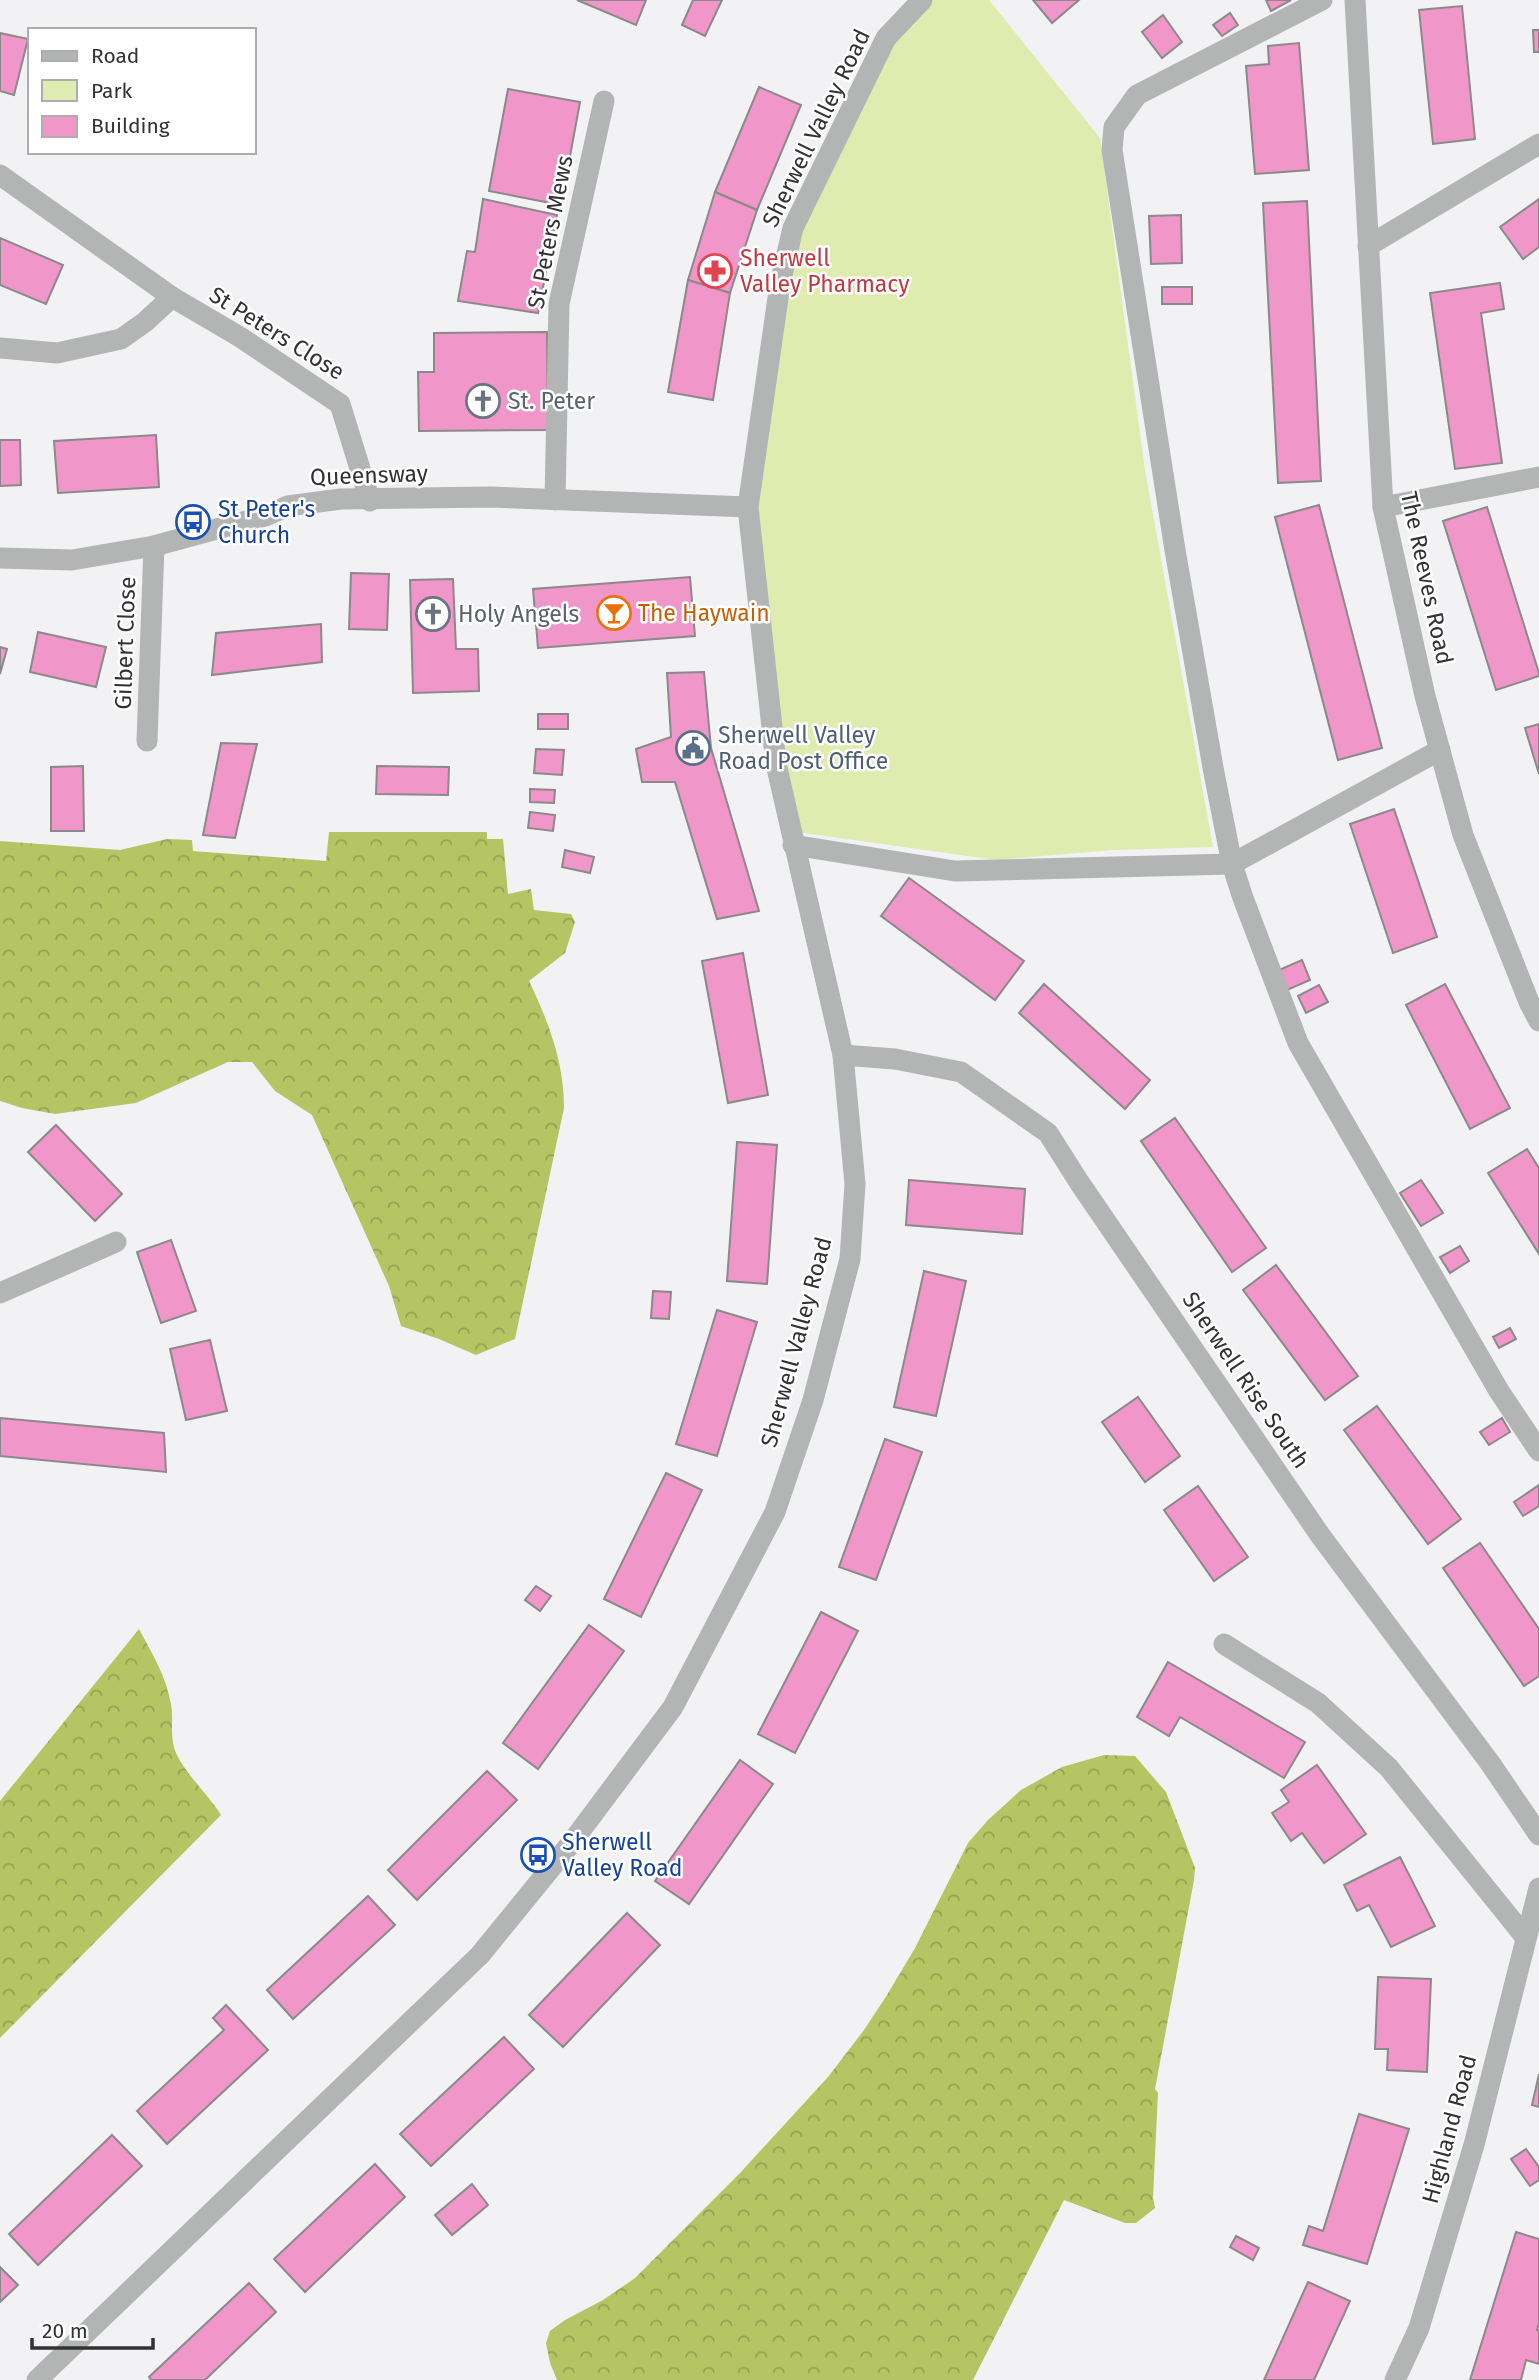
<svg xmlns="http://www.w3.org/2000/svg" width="1539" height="2380" viewBox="0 0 1539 2380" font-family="'Fira Sans',sans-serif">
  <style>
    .forest { fill: url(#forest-crowns) }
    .park { fill: #e0ebb0 }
    .building { fill: #f096c9; stroke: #8b898a; stroke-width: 2 }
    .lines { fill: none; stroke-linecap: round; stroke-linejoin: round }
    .minor { stroke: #b3b4b4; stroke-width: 21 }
    .labels { text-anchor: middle; stroke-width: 5; stroke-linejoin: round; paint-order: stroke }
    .street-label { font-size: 23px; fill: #323232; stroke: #fff }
    .health-label { font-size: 23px; fill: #be3a42; stroke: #fff; text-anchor: start }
    .worship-label { font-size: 23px; fill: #5b616d; stroke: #fff; text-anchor: start }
    .transit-label { font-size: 23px; fill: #164399; stroke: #fff; text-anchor: start }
    .food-label { font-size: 23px; fill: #c56008; stroke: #fff; text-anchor: start }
    .service-label { font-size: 23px; fill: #4e5e75; stroke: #fff; text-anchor: start }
  </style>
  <defs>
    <pattern id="forest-crowns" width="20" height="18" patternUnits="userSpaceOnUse" patternTransform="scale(1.75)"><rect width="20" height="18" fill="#b6c564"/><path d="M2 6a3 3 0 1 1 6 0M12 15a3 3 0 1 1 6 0" fill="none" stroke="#95a153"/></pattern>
  </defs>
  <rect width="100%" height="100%" fill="#f2f2f4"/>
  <!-- forest -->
  <g class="forest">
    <path d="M329,832H487V839H503L508,894L531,889L534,910L571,914L575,922L565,953L529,981C549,1023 564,1062 564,1108L515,1339L476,1355L439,1339L401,1326L389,1286L312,1115L275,1091L252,1062H228L136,1103L55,1114L22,1108L0,1101V841L120,850L167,839L192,840L193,851L326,861Z"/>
    <path d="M139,1629C152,1653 166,1676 171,1704C174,1721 169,1736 176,1753C186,1775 208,1794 221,1815L0,2038V1801Z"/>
    <polygon points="1104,1755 1135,1756 1166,1792 1195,1868 1194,1880 1155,2089 1158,2093 1153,2198 1155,2208 1136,2223 1125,2223 1064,2200 973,2380 557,2380 550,2363 546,2343 550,2331 565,2320 603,2300 635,2278 740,2173 828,2077 864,2030 887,1995 915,1948 968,1843 988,1820 1021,1790 1062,1767"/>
  </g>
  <!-- park -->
  <polygon class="park" points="922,0 989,0 1100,138 1145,470 1213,847 1114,850 996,860 790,831 748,507 780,284 886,38"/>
  <!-- building -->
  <g class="building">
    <polygon points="577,0 646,0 636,25"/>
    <polygon points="693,0 722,0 705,36 682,25"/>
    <polygon points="1033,0 1079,0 1052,23"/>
    <polygon points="1266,0 1291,0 1271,11"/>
    <polygon points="1462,6 1475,139 1433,144 1419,10"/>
    <polygon points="1230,13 1238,25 1222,36 1213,25"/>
    <polygon points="1163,15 1182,42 1162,58 1142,32"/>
    <polygon points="1533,30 1539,30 1539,52 1534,52"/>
    <polygon points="0,33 28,39 14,95 0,91"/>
    <polygon points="1299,43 1309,170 1255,174 1246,66 1269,64 1268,46"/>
    <polygon points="759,87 801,105 757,210 715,192"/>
    <polygon points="508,89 580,102 561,205 489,191"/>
    <polygon points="715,192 757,210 730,293 688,280"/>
    <polygon points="483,199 557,215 538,313 458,301 467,251 475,252"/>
    <polygon points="1539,199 1539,247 1523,259 1500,227"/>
    <polygon points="1307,201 1321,481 1278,483 1263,203"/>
    <polygon points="1181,215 1182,263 1151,264 1149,216"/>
    <polygon points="0,238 63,265 46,304 0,285"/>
    <polygon points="688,280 730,293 713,400 668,392"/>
    <polygon points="1500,283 1504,309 1481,313 1502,463 1455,469 1430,293"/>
    <rect x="1162" y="287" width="30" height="17"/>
    <polygon points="547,332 548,430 419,431 418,372 434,372 434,333"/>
    <polygon points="156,435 159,487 58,493 54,441"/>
    <polygon points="0,440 20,440 21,485 0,486"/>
    <polygon points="1319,505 1382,748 1338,760 1275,517"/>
    <polygon points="1487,507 1539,673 1539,676 1496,690 1443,521"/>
    <polygon points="351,573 389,574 387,630 349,629"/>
    <polygon points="690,577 695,636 538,648 533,589"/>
    <polygon points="453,579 456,649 478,649 479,691 413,693 410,580"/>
    <polygon points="321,624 322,662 212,675 216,633"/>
    <polygon points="38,632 106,647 96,687 30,672"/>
    <polygon points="0,647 7,649 0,674"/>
    <polygon points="704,672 711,748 759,911 717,919 675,782 642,782 636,749 671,737 667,673"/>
    <rect x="538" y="714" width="30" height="15"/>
    <polygon points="1539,724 1539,774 1525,728"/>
    <polygon points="221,743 257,744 235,838 203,835"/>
    <polygon points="536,749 564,750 562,775 534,773"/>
    <polygon points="83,766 84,831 51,831 51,767"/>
    <polygon points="377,766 449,767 448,795 376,794"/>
    <polygon points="530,789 555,790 554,803 530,802"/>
    <polygon points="1394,809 1437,937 1393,953 1350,824"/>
    <polygon points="530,812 555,815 553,831 528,828"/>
    <polygon points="565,850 594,857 590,873 562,867"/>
    <polygon points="909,878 1024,961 995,1000 881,916"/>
    <polygon points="743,953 768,1095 728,1103 702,961"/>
    <polygon points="1302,960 1310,980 1287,990 1279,970"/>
    <polygon points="1044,984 1150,1080 1125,1109 1019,1013"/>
    <polygon points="1445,984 1510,1108 1470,1129 1406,1005"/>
    <polygon points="1319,985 1328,1002 1306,1013 1298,996"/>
    <polygon points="1175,1118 1266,1248 1232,1272 1141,1141"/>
    <polygon points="56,1125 122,1194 95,1221 28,1152"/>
    <polygon points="737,1142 777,1145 767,1284 727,1281"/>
    <polygon points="1527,1149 1539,1168 1539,1254 1488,1173"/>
    <polygon points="909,1180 1025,1189 1022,1234 906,1225"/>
    <polygon points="1421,1180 1443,1213 1421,1226 1400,1193"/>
    <polygon points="171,1240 196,1311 161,1323 137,1252"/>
    <polygon points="1460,1246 1469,1261 1450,1273 1440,1257"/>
    <polygon points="1276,1265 1358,1376 1325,1400 1243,1290"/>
    <polygon points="924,1271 966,1281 936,1416 894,1407"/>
    <polygon points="653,1291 671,1292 669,1319 651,1318"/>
    <polygon points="717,1310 757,1322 717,1456 676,1444"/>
    <polygon points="1510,1328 1516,1339 1499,1348 1493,1337"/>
    <polygon points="210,1340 227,1411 186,1420 170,1349"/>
    <polygon points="1138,1397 1180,1456 1145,1482 1102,1422"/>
    <polygon points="1377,1406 1461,1519 1428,1544 1344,1430"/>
    <polygon points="0,1418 164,1433 166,1472 0,1456"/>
    <polygon points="1502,1418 1510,1432 1489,1445 1480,1432"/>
    <polygon points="885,1439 922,1452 876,1580 839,1567"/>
    <polygon points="666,1473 702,1490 641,1617 604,1599"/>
    <polygon points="1539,1485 1539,1506 1523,1516 1514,1502"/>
    <polygon points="1198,1486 1248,1557 1214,1581 1164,1510"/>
    <polygon points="1480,1543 1539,1629 1539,1676 1524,1686 1443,1568"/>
    <polygon points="536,1586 551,1596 540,1611 525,1600"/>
    <polygon points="821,1612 858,1631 795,1753 758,1734"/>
    <polygon points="589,1625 624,1651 538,1769 503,1743"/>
    <polygon points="1168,1662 1305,1742 1284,1778 1180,1717 1169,1736 1137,1717"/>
    <polygon points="740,1760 773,1784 689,1904 655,1881"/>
    <polygon points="1317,1765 1366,1834 1324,1863 1302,1833 1291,1841 1272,1813 1289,1802 1281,1790"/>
    <polygon points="487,1771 517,1800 417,1900 388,1870"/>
    <polygon points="1400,1857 1435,1926 1391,1947 1369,1905 1357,1911 1344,1885"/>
    <polygon points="368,1896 395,1925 293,2019 267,1990"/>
    <polygon points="627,1913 660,1945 563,2047 529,2015"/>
    <polygon points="1378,1977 1431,1979 1427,2072 1387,2070 1388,2049 1375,2049"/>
    <polygon points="226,2005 268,2050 167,2144 137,2111 224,2030 213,2018"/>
    <polygon points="504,2037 534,2069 431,2166 400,2134"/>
    <polygon points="1539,2074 1539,2107 1532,2105"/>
    <polygon points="1359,2114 1409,2129 1367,2264 1303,2245 1309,2226 1323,2231"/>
    <polygon points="112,2135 142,2166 38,2265 9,2234"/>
    <polygon points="1526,2149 1539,2167 1539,2180 1530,2186 1511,2159"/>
    <polygon points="375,2164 405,2197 305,2292 274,2259"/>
    <polygon points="472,2184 488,2205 452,2235 435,2215"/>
    <polygon points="1516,2232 1539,2239 1539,2323 1537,2330 1539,2330 1539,2364 1526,2360 1521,2380 1470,2380"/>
    <polygon points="1236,2236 1259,2248 1253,2260 1230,2247"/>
    <polygon points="0,2267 18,2285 0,2302"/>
    <polygon points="1308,2282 1350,2301 1314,2380 1264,2380"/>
    <polygon points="249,2283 276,2312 205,2380 151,2380 149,2377"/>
  </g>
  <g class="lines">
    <!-- minor -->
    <g class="minor">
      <polyline points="1322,0 1137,95 1114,127 1112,150 1175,550 1214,773 1232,864 1243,898 1298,1043 1499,1391 1539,1451"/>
      <polyline points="1355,0 1383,507 1425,696 1463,835 1529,1002 1539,1021"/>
      <polyline points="0,175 172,297"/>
      <polyline points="1368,246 1539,144"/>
      <polyline points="0,348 57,353 121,339 145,322 172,297 240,337 340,404 370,501"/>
      <polyline points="555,500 559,304 604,101"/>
      <polyline points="1383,507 1539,477"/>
      <polyline points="0,558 72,560 154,546 265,516 288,506 341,499 491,497 748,507"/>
      <polyline points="147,741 154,546"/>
      <polyline points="793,845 955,871 1232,864 1440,750"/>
      <polyline points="843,1055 895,1059 961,1072 1048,1133 1079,1182 1320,1535 1490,1763 1539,1835"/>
      <polyline points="0,1293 116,1242"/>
      <polyline points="1224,1644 1318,1703 1389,1768 1526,1938"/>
      <polyline points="37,2380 480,1955 572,1842 673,1707 775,1512 813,1400 850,1259 855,1184 843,1055 776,764 748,507 780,284 793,228 886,38 922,0"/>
      <polyline points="1395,2380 1419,2328 1474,2145 1539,1888"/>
    </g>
  </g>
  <!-- icons -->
  <defs>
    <g id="pharmacy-ring" transform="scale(1.75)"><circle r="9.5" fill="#fff" stroke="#e0444e" stroke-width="1.5"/><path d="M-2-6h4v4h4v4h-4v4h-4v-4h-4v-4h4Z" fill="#e0444e"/></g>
    <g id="church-ring" transform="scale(1.75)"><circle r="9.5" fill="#fff" stroke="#6b7280" stroke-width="1.5"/><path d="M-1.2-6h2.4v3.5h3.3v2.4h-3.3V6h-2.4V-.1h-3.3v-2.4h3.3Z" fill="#6b7280"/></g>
    <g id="bus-ring" transform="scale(1.75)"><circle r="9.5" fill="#fff" stroke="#1a4fb4" stroke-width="1.5"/><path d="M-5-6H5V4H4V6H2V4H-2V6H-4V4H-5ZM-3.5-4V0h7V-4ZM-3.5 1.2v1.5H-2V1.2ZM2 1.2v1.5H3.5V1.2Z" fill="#1a4fb4"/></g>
    <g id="bar-ring" transform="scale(1.75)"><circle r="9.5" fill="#fff" stroke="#e8710a" stroke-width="1.5"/><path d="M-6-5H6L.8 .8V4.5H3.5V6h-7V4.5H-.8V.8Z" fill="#e8710a"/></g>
    <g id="civic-ring" transform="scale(1.75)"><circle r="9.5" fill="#fff" stroke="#5c6f8a" stroke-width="1.5"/><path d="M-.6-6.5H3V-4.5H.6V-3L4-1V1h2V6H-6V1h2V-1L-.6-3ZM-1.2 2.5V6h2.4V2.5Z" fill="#5c6f8a"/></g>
  </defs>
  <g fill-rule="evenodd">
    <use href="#pharmacy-ring" x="715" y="271"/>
    <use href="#church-ring" x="483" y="401"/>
    <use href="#bus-ring" x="193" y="522"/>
    <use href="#bar-ring" x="614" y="613"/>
    <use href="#church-ring" x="433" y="614"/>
    <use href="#civic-ring" x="693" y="748"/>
    <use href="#bus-ring" x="538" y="1855"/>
  </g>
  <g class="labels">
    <!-- street labels -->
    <g class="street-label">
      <text transform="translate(816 128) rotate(-64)" y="8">Sherwell Valley Road</text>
      <text transform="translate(550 232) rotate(-79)" y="8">St Peters Mews</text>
      <text transform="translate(277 333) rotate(32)" y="8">St Peters Close</text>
      <text transform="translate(369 475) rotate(-2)" y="8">Queensway</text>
      <text transform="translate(1427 578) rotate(78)" y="8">The Reeves Road</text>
      <text transform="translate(125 643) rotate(-88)" y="8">Gilbert Close</text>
      <text transform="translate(796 1342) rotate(-75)" y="8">Sherwell Valley Road</text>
      <text transform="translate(1246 1380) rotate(56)" y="8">Sherwell Rise South</text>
      <text transform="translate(1449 2129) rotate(-75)" y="8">Highland Road</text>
    </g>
    <!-- health labels -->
    <g class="health-label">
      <text x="740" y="266">Sherwell<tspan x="740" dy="26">Valley Pharmacy</tspan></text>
    </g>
    <!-- worship labels -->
    <g class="worship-label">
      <text x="508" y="409">St. Peter</text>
      <text x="458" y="622">Holy Angels</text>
    </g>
    <!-- transit labels -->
    <g class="transit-label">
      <text x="218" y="517">St Peter's<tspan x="218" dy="26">Church</tspan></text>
      <text x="562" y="1850">Sherwell<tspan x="562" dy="26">Valley Road</tspan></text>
    </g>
    <!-- food labels -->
    <g class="food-label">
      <text x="638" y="621">The Haywain</text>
    </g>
    <!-- service labels -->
    <g class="service-label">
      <text x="718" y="743">Sherwell Valley<tspan x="718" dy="26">Road Post Office</tspan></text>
    </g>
  </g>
  <!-- legend -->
  <rect x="28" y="28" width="228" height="126" fill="#ffffff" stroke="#adadad" stroke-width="2"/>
  <rect x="42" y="51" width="35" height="10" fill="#b3b4b4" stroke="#adadad" stroke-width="2"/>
  <text x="91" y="63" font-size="21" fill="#323232">Road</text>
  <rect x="42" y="80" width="35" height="21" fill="#e0ebb0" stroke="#adadad" stroke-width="2"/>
  <text x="91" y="98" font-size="21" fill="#323232">Park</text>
  <rect x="42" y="116" width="35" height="21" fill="#f096c9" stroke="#adadad" stroke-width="2"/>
  <text x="91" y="133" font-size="21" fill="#323232">Building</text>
  <!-- scale -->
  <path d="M32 2338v10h121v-10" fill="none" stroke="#323232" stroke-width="3.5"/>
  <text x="42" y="2338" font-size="21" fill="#323232" stroke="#ffffff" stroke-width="5" paint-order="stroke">20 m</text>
</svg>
